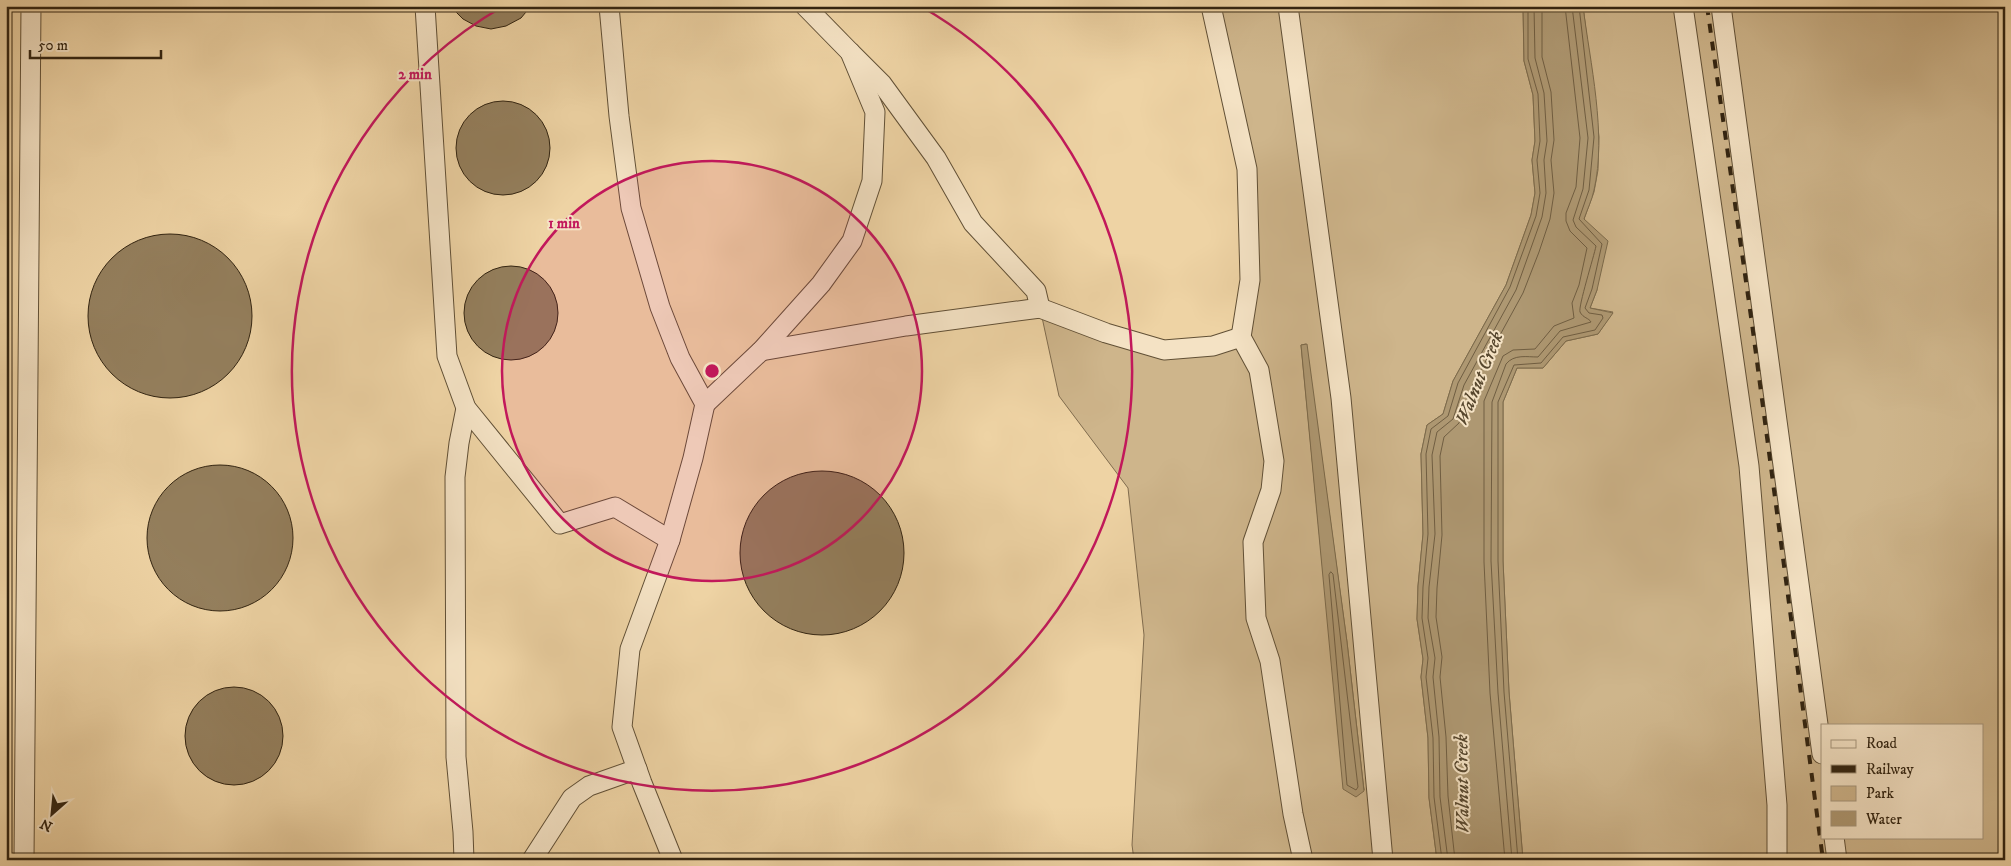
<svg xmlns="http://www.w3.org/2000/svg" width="2011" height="866" viewBox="0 0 2011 866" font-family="'IM FELL DW Pica',serif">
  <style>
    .green { fill: #ceb58b; stroke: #806c4e; fill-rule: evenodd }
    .water { fill: #ae9872; stroke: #7c6a4b }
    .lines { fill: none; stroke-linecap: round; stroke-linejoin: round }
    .shore { stroke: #705e42; stroke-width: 1 }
    .building { fill: #947f5d; stroke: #322411 }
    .minor-casing { stroke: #615036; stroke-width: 21 }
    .minor { stroke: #f4e2c4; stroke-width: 19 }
    .rail { stroke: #322411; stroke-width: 4; stroke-dasharray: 9 9; stroke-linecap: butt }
    .ring { fill: none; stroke: #c2185b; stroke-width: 2.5 }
    .labels { text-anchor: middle; stroke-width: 4; stroke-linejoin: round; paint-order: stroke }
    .water-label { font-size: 19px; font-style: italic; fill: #57472e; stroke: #f4e2c4 }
    .centre { fill: #c2185b; stroke: #f4e2c4; stroke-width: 2.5 }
    .ring-label { font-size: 15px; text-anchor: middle; font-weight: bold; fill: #c2185b; stroke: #f4e2c4; stroke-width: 4; stroke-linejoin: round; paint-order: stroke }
  </style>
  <rect width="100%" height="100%" fill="#eed3a4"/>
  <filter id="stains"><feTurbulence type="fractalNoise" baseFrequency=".004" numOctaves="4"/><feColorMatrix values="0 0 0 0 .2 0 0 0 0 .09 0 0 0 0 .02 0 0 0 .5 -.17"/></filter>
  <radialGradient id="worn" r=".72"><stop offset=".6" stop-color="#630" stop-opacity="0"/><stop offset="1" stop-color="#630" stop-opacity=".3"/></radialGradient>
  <!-- green -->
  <g class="green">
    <path d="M1211,6H1523L1524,61L1533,95L1535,141L1532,160L1535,193L1531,215L1506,285L1453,381L1443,414L1427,425L1421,454L1423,534L1418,586L1417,619L1423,659L1421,677L1428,738L1429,798L1437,860H1134L1132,845L1144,635L1128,488L1059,396L1040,308L1164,350L1241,337L1247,169ZM1306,344L1347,642L1364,790L1323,571L1301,345Z"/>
    <path d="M1583,6H2005V860H1523L1509,692L1503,561V402L1517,368H1543L1566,341L1598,334L1613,312L1590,308L1597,290L1584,219L1594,192L1598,170L1599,137ZM1822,725H1982V837H1822Z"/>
  </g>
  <!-- water -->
  <g class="water">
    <path d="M1523,6H1583C1590,63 1607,134 1594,190C1592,200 1587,210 1584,219L1608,241L1597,290L1590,308L1613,313L1598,334L1566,341L1543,368H1517L1503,402V561L1509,692L1523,860H1437L1429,798L1428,738L1421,677L1423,659L1417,619L1418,586L1423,534L1421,454L1427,425L1443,414L1453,381L1506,285L1531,215L1535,193L1532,160L1535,141L1533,95L1524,61Z"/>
    <polygon points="1307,344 1347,642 1364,791 1356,797 1343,789 1301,345"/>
  </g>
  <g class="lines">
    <!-- shore -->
    <g class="shore">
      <polygon points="1331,572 1333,574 1358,787 1356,790 1347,785 1329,575"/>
      <polyline points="1442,860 1434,797 1433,738 1426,677 1428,658 1422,618 1423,587 1428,534 1426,454 1431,429 1448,416 1458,383 1510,287 1536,216 1540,193 1537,160 1540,141 1538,94 1528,59 1528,6"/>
      <polyline points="1448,860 1440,797 1439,737 1433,677 1435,658 1428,618 1429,587 1435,534 1432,455 1437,432 1453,419 1464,385 1516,290 1542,217 1546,193 1544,160 1547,141 1544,93 1535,58 1534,6"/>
      <polyline points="1455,860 1448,796 1446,737 1440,677 1442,657 1436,617 1437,588 1442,535 1440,456 1444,437 1459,423 1471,388 1523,293 1539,252 1550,219 1554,193 1551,160 1554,140 1551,92 1542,57 1542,6"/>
      <polyline points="1505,860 1490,693 1484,562 1484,401 1503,356 1513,350 1535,349 1554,326 1574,318 1572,303 1579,285 1587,248 1570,231 1566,221 1566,213 1576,187 1580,138 1565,6"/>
      <path d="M1512,860L1498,693L1491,561L1492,402L1506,364C1514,354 1527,357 1538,357L1560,331L1591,322C1589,318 1583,318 1580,312C1578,307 1594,256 1596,246L1576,227L1573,220L1583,189L1588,138L1572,6"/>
      <polyline points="1518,860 1504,692 1498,561 1498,402 1514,365 1541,363 1563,337 1595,330 1603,318 1602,315 1589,313 1585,308 1592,289 1602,244 1579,219 1589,190 1594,137 1579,6"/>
    </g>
  </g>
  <!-- building -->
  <g class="building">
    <polygon points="450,6 531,6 521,18 506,26 491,29 476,26 463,19"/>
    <circle cx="503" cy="148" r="47"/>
    <circle cx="170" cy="316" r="82"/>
    <circle cx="511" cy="313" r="47"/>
    <circle cx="220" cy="538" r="73"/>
    <circle cx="822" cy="553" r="82"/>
    <circle cx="234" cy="736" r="49"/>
  </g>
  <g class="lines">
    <!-- minor casing -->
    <g class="minor-casing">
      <g id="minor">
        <polyline points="425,6 447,356 466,408 560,524 615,507 670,540"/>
        <polyline points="609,6 619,116 631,208 660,307 680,358 705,404 693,458 670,540 630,649 622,727 642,783 673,860"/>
        <polyline points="1211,6 1247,169 1250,280 1241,337 1259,370 1274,461 1271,490 1253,542 1256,618 1270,661 1293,814 1303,860"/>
        <polyline points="1288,6 1341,398 1383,860"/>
        <polyline points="1683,6 1749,466 1777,805 1777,860"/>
        <polyline points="1721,6 1822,754"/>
        <polyline points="1040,308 1106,333 1164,350 1213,346 1241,337"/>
        <polyline points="761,351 906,326 1040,308 1036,291 973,223 936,158 882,84 850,52"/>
        <polyline points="705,404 761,351 821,284 852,241 872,181 875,112 850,52 805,6"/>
        <polyline points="1834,837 1837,860"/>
        <polyline points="24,860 31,6"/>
        <polyline points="464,860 463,832 456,757 455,477 459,443 466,408"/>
        <polyline points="532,860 572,798 589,786 637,769"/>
      </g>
    </g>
    <!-- minor -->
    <use href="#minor" class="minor"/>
    <!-- rail -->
    <polyline class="rail" points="1707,6 1752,324 1823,860"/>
  </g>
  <!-- distance rings -->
  <circle cx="712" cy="371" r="210" fill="#c2185b" fill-opacity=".12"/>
  <g class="ring">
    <circle cx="712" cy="371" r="210"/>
    <path d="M922 7A420 420 0 1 1 502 7"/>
  </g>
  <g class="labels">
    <!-- water labels -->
    <g class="water-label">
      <text transform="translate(1478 378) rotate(-68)" y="7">Walnut Creek</text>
      <text transform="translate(1461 784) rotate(-91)" y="7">Walnut Creek</text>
    </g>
  </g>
  <circle cx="712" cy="371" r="8" class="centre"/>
  <g class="ring-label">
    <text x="415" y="79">2 min</text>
    <text x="564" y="228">1 min</text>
  </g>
  <!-- margin -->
  <rect width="2011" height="866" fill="none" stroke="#eed3a4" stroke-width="25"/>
  <rect x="8" y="8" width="1996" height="851" fill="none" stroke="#322411" stroke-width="2.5"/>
  <rect x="12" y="12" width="1986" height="841" fill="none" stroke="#322411"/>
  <!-- legend -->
  <rect x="1821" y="724" width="162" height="115" fill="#f4e2c4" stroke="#a6967c"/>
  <rect x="1831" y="740" width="25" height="8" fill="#f4e2c4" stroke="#a6967c"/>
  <text x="1866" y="748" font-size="15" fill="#322411">Road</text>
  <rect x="1831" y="765" width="25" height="8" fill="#322411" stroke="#a6967c"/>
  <text x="1866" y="774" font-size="15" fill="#322411">Railway</text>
  <rect x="1831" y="786" width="25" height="15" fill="#ceb58b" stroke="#a6967c"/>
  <text x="1866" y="798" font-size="15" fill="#322411">Park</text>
  <rect x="1831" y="811" width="25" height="15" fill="#ae9872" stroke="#a6967c"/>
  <text x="1866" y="824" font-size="15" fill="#322411">Water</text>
  <!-- north arrow -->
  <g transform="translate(52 814) rotate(207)" stroke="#f4e2c4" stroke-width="4" paint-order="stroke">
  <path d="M0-4L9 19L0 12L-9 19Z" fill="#322411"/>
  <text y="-8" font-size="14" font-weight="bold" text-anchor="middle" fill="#322411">N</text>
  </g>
  <!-- scale -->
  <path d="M30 50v8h131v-8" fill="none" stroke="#322411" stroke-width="2.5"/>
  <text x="38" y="50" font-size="15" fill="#322411" stroke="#f4e2c4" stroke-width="4" paint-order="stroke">50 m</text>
  <rect width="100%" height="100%" filter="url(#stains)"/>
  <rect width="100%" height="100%" fill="url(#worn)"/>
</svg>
